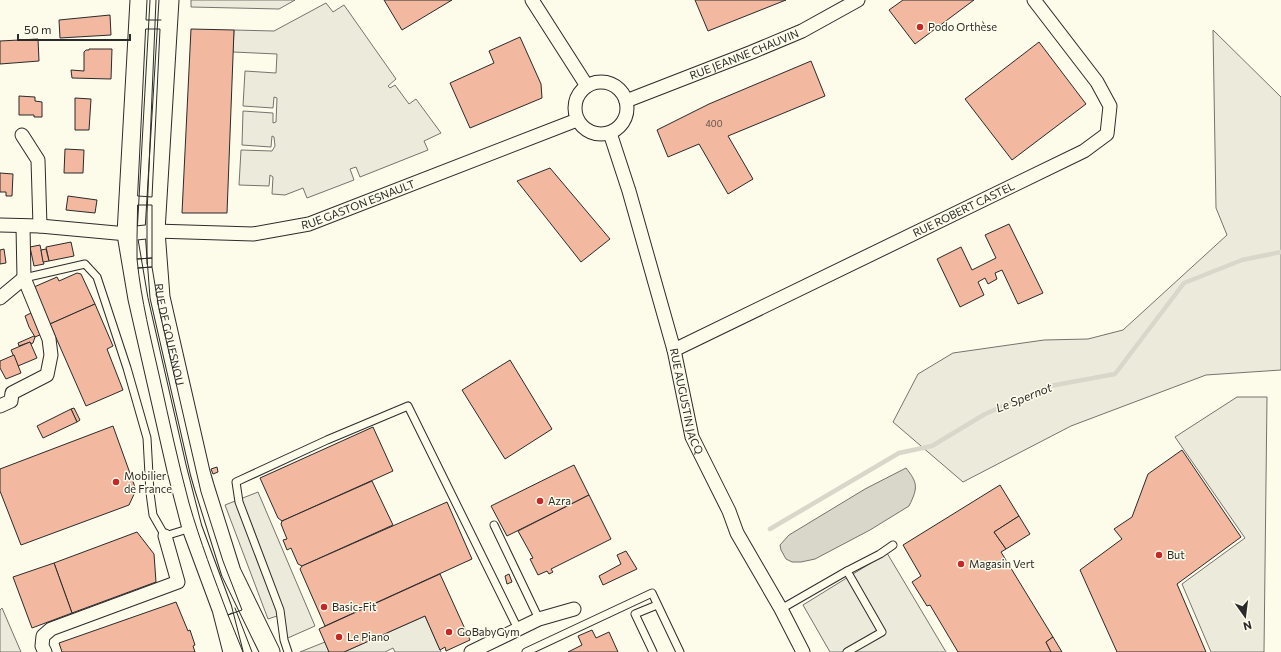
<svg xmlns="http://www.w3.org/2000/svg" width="1281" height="652" viewBox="0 0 1281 652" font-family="Commissioner,sans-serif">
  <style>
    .green { fill: #ecebdb; stroke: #74746e }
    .parking { fill: #eceadb; stroke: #74746e }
    .water { fill: #d8d7c9; stroke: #74746e }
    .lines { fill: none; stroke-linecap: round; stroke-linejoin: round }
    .stream { stroke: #d8d7c9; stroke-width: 4.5 }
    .building { fill: #f2b8a0; stroke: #2b2b2b }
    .lane-casing { stroke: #2b2b2b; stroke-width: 9 }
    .street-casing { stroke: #2b2b2b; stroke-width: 15 }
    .secondary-casing { stroke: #2b2b2b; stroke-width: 21 }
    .lane { stroke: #fdfbea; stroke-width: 7 }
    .street { stroke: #fdfbea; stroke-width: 13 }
    .secondary { stroke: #fdfbea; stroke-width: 19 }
    .tram { stroke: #2b2b2b; stroke-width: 1 }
    .poi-dot { fill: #c62828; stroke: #fdfbea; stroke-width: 1.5 }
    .labels { text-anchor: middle; stroke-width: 3; stroke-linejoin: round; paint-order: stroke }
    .number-label { font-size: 9px; fill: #5d4e48 }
    .poi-label { font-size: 11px; fill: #2b2b2b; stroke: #fdfbea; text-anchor: start }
    .street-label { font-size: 11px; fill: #2b2b2b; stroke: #fdfbea }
    .water-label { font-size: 12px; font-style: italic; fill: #2b2b2b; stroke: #fdfbea }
  </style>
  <rect width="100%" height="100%" fill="#fdfbea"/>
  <!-- green -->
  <g class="green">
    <polygon points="1213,30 1281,97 1281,370 1206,375 1071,426 963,482 893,422 918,374 953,353 1044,340 1088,339 1123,330 1227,235 1216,208"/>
    <polygon points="2,608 21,652 0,652 0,610"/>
    <polygon points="325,642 329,652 300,652"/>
  </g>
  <!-- parking -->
  <g class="parking">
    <polygon points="191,0 295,0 279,9 191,7"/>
    <polygon points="326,3 333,12 344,5 396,79 388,86 390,88 395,85 409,104 416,99 441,133 424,141 428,150 360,177 356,167 350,169 354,180 307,198 303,188 285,195 272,194 273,177 270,175 269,186 239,185 241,150 272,151 275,146 274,137 272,136 271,147 242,145 243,111 273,113 273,123 276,122 277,98 274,97 273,108 243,106 245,71 276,73 277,54 233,52 234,30 274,31"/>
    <polygon points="1237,397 1267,397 1264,652 1211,652 1182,584 1245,538 1175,437"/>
    <polygon points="258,492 315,626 281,641 277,616 268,619 225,505"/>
    <polygon points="887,553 946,652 830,652 803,605"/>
    <polygon points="425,616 441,652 395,652 393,648 385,652 344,652"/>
  </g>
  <!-- water -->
  <path class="water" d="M906,468C918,483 918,488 909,506L870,530L815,559L801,562H792L786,559L781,550L780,545L789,535L865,489Z"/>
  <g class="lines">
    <!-- stream -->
    <polyline class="stream" points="770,529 899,453 932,446 985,414 1050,386 1115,374 1184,283 1242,260 1281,252"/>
  </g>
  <!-- building -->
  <g class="building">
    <polygon points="384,0 452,0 402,30"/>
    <polygon points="695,0 786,0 708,31"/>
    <polygon points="903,0 974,0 915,44 889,10"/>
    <polygon points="110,15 111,35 60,38 59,20"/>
    <polygon points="191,29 234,30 227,213 182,213"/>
    <polygon points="520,37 541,84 542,98 470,128 450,83 494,63 489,51"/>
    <polygon points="38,39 39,61 0,64 0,41"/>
    <polygon points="1039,42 1086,104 1012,160 965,99"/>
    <polygon points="89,49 112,49 111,79 72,78 71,70 84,71 84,52 86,50 89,50"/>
    <polygon points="811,61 825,96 728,136 753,179 728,194 699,144 668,157 657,130 709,104"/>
    <polygon points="19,96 35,97 35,101 42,102 42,117 34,117 34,115 19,115"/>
    <polygon points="75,98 91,99 89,130 75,130"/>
    <polygon points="65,149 84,150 83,173 64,173"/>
    <polygon points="550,168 610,239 581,262 517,181"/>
    <polygon points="0,173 13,174 12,196 6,196 6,192 0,192"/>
    <polygon points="68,196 97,200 95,213 66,210"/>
    <polygon points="1009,224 1043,293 1018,304 1002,270 995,273 997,279 988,284 985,278 978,282 984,295 960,307 937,259 961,247 972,270 996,258 985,235"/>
    <polygon points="71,242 74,256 49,261 46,247"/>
    <polygon points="40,245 44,264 34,266 30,247"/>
    <polygon points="4,249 6,263 0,264 0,250"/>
    <polygon points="46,249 49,261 43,262 41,250"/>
    <polygon points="77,273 81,274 95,304 50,324 34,287 57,277 59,281"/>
    <polygon points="95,304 113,346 107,349 123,390 86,406 50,324"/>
    <polygon points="31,313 42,334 35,337 29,327 25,316"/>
    <polygon points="34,336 35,337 33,343 31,344 30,342 19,346 18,343"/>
    <polygon points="30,342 37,358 18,366 11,350"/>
    <polygon points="14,355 21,373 6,379 0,368 0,361"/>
    <polygon points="510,360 552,429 505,459 462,390"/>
    <polygon points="74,408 80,420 77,422 71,409"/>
    <polygon points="71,409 77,422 43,438 37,426"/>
    <polygon points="113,426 136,490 129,505 21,545 0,491 0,469"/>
    <polygon points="373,427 393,471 282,521 278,518 260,478"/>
    <polygon points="1182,450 1241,537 1177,584 1206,652 1117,652 1080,570 1122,539 1114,529 1132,517 1148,474"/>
    <polygon points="574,465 589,495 507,536 491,506"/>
    <polygon points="217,467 218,472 213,474 211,469"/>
    <polygon points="372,481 393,525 302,566 298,564 291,548 287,550 283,540 287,539 281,524 282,521"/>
    <polygon points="1000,485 1019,516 994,532 1006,549 1001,552 1053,637 1046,642 1051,652 958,652 930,605 927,606 912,582 921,576 903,545"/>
    <polygon points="589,495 611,539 551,569 553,572 549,574 547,571 538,575 530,559 533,558 518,531"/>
    <polygon points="447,502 472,559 325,626 300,569 302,566"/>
    <polygon points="1019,516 1030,534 1006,549 994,532"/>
    <polygon points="137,532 154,554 156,582 72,613 54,563"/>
    <polygon points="626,551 637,569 603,585 599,576 621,564 617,555"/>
    <polygon points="54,563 72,613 32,628 13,577"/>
    <polygon points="440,574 470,640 446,651 445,647 440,650 425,616 344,652 329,652 319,629"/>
    <polygon points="509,574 512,582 507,584 505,576"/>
    <polygon points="176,602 188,631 190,630 195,645 193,646 195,652 62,652 59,643"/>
    <polygon points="592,630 596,638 609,632 618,652 568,652 582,645 578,636"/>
    <polygon points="1053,637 1062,652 1051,652 1046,642"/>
  </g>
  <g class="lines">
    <!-- lane casing -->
    <g class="lane-casing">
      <g id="lane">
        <polyline points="24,278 85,264 97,277 127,368 147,438 150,493 153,515 165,536 191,528"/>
        <polyline points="494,525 539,619"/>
        <polyline points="847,571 882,632 847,652"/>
        <polyline points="781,609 847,571 880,554 893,545"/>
        <polyline points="288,652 284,640 280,610 239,502 236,482 327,440 408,406 518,629"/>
        <polyline points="526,652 652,593 680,652"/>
        <polyline points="653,652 635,614 657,605"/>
      </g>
    </g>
    <!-- street casing -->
    <g class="street-casing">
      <g id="street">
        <polyline points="532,0 587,86"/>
        <circle cx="601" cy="108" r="26"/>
        <path id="s1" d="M626,101L752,52L802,31L858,0"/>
        <path id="s2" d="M610,133L629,191L674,350L692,437L729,511L737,533L781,609L803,652"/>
        <polyline points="22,135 38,160 40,226"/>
        <path id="s3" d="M0,225L40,226L127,234L155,231L253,234L309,224L577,120"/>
        <polyline points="0,298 24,278"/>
        <path id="s4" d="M674,350L1084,151L1107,134L1110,106L1097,82L1034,0"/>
        <polyline points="0,406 11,401 12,393 47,375 51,355 49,339 24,278 23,226"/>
        <polyline points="45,652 42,646 43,636 51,629 178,582 165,536"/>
        <polyline points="471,652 539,619 574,609"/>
      </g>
    </g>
    <!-- secondary casing -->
    <g class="secondary-casing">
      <g id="secondary">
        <polyline points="140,0 127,234 138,299 177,470 192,528 222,609 233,652"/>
        <path id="s5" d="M169,0L155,231L160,297L200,472L204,486L231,572L270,652"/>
      </g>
    </g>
    <!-- lane -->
    <use href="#lane" class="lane"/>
    <!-- street -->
    <use href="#street" class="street"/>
    <!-- secondary -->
    <use href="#secondary" class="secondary"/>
    <!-- tram -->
    <g class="tram">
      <polyline points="147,0 146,20 161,20"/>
      <polygon points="146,29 160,29 152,197 138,196"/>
      <polygon points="138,205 152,205 152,258 137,259 137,239"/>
      <polyline points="147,264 147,214 156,0"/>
      <path d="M138,268L152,267L159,309L201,492L223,561L242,610L228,615C214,578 200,541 189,503C178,462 169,420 160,379C151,339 141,300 137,259L152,258V267L138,268"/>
      <polyline points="235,608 252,652"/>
      <polyline points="232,613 228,615 243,652"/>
    </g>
  </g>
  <!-- markers -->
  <g class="poi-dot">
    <circle cx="920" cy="27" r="4"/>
    <circle cx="116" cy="482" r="4"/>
    <circle cx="540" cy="501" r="4"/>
    <circle cx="1159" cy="555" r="4"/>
    <circle cx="961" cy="564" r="4"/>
    <circle cx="324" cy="607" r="4"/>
    <circle cx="449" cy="632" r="4"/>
    <circle cx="339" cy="637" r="4"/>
  </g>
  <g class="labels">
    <!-- number labels -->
    <g class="number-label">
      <text x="714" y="127">400</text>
    </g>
    <!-- poi labels -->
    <g class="poi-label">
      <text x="928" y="31">Podo Orthèse</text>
      <text x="124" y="480">Mobilier<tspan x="124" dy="13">de France</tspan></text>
      <text x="548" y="505">Azra</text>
      <text x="1167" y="559">But</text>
      <text x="969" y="568">Magasin Vert</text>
      <text x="332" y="611">Basic-Fit</text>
      <text x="457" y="636">GoBabyGym</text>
      <text x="347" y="641">Le Piano</text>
    </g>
    <!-- street labels -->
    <g class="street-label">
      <text dy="4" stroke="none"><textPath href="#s1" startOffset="127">RUE JEANNE CHAUVIN</textPath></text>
      <text dy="4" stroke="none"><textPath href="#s3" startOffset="363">RUE GASTON ESNAULT</textPath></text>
      <text dy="4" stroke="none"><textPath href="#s4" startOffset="322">RUE ROBERT CASTEL</textPath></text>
      <text dy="4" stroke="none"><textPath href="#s5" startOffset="336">RUE DE GOUESNOU</textPath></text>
      <text dy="4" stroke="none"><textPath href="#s2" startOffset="279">RUE AUGUSTIN JACQ</textPath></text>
    </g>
    <!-- water labels -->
    <g class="water-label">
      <text transform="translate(1024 398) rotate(-22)" y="4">Le Spernot</text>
    </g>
  </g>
  <!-- north arrow -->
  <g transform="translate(1245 616) rotate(166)" stroke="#fdfbea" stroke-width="3" paint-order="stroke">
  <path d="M0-3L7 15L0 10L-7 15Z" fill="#2b2b2b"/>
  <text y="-6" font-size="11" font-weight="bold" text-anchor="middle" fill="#2b2b2b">N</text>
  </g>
  <!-- scale -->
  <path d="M18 34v6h112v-6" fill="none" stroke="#2b2b2b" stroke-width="2"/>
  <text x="24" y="34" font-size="12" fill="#2b2b2b" stroke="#fdfbea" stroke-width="3" paint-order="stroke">50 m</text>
</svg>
